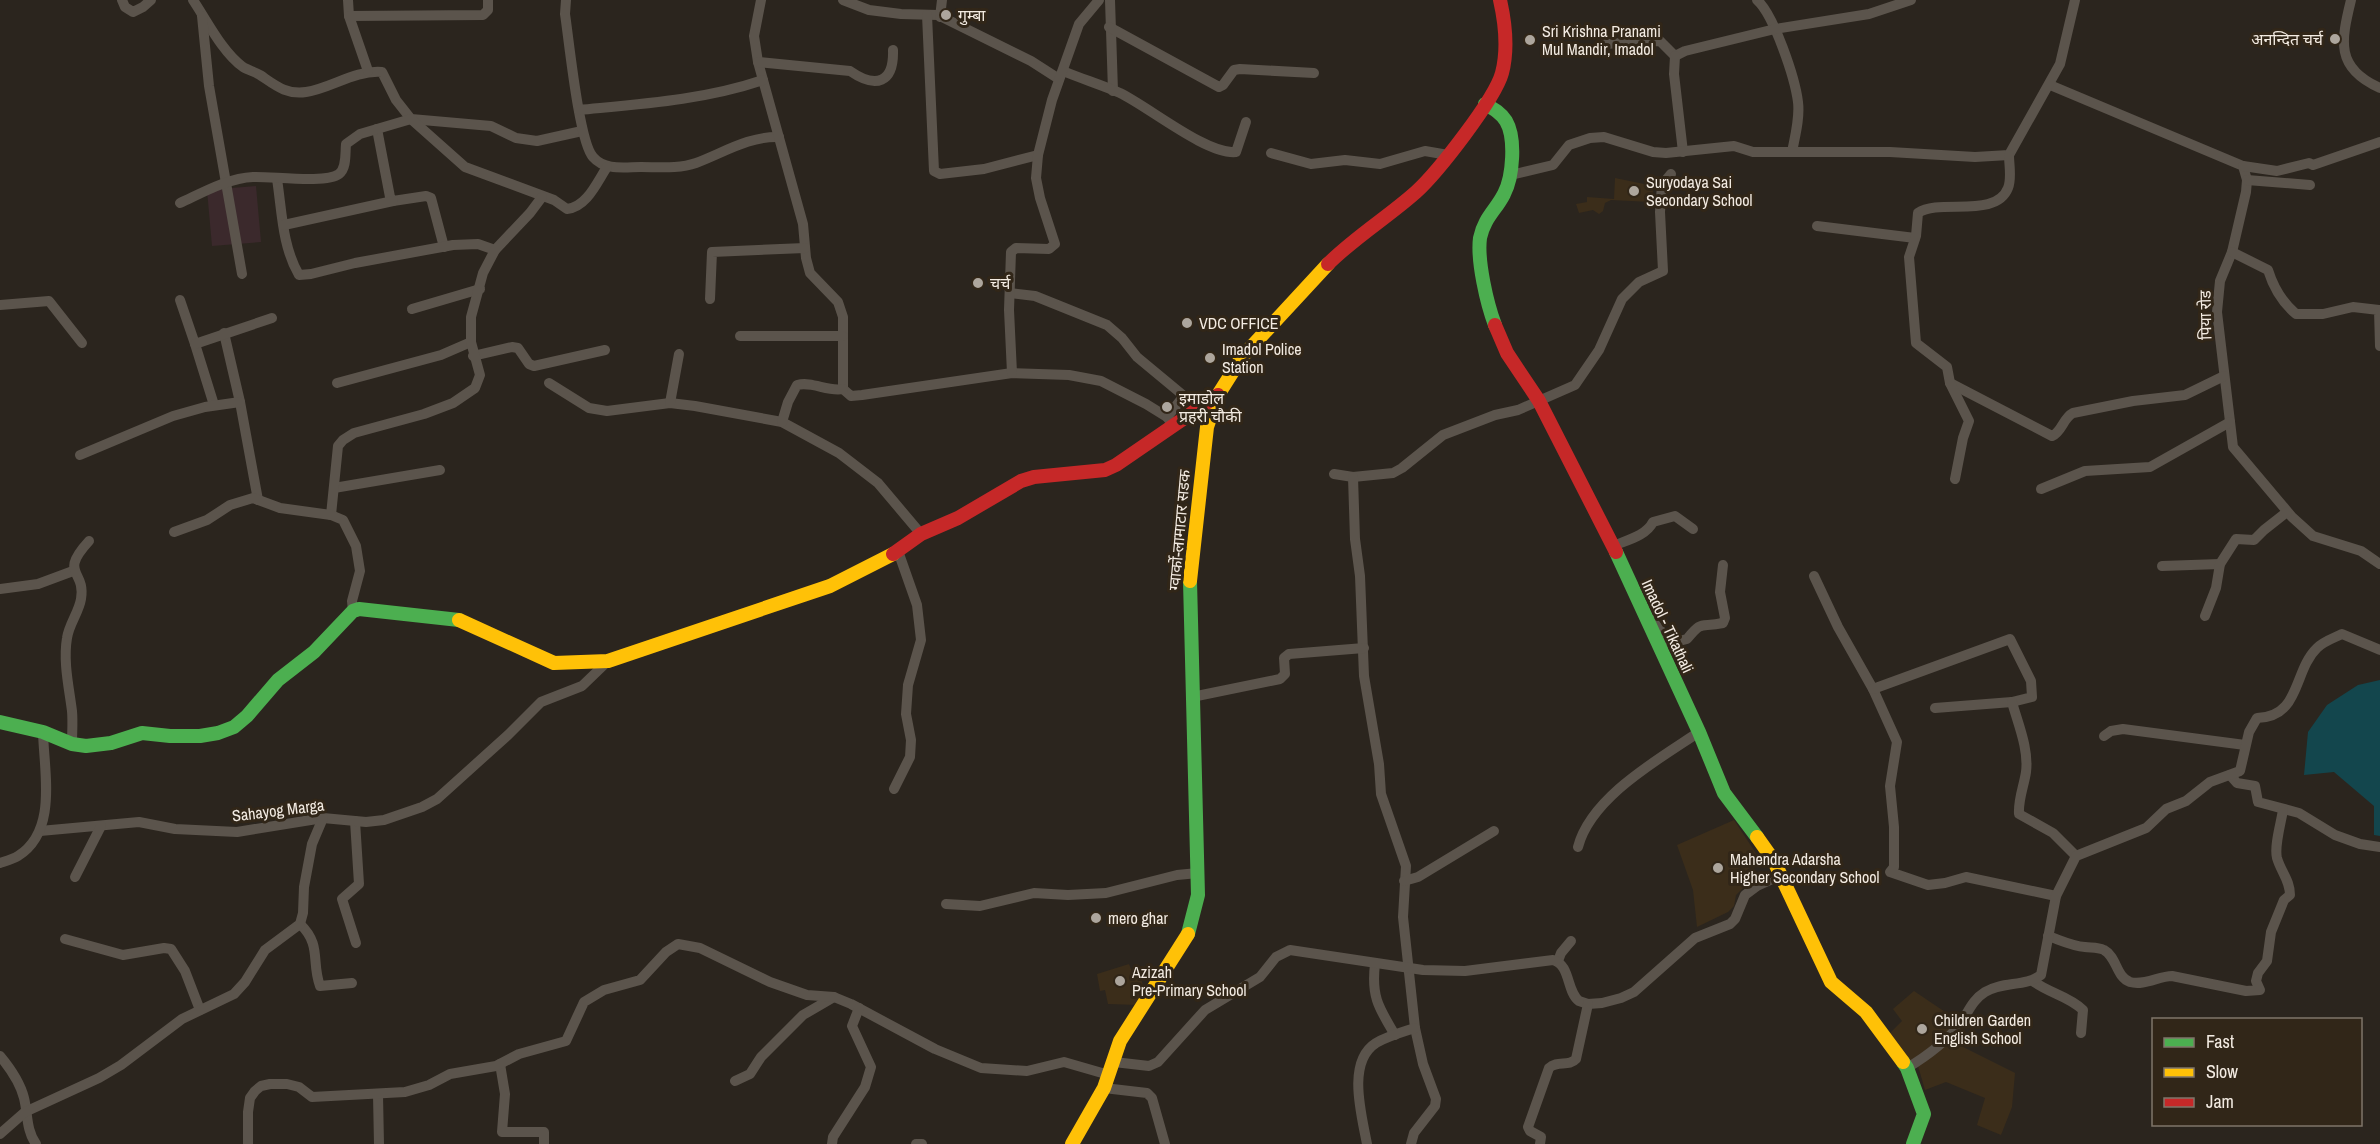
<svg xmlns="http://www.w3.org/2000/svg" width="2380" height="1144" viewBox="0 0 2380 1144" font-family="'Archivo Narrow','Noto Sans Devanagari',sans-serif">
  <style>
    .built { fill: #3b2d1a }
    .industrial { fill: #3b292c }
    .water { fill: #13464d }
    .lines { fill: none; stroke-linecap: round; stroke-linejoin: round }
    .street { stroke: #5b544c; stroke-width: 10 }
    .fast { stroke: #4caf50; stroke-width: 14 }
    .slow { stroke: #ffc107; stroke-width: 14 }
    .jam { stroke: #c62828; stroke-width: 14 }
    .poi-dot { fill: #ada69d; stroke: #312618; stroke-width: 2 }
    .labels { text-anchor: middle; stroke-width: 6; stroke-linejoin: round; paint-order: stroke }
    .poi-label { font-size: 16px; fill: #f3ebe2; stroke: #312618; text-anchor: start }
    .street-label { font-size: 16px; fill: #f3ebe2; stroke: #312618 }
  </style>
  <rect width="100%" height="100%" fill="#2b251e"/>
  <!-- built -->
  <g class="built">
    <polygon points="1615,178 1654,186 1651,202 1611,200 1605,203 1603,211 1599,214 1593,210 1579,213 1576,204 1587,202 1587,197 1614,199"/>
    <polygon points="1734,820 1761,861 1739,875 1747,884 1736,895 1734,906 1728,912 1697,927 1693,890 1677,845"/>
    <polygon points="1129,964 1134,977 1140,976 1143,985 1147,985 1138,1005 1108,1004 1105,990 1100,991 1097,974"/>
    <polygon points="1914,991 1957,1020 1945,1036 1909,1062 1885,1038 1902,1021 1893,1009"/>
    <polygon points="1951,1041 2015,1073 2012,1107 2001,1135 1977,1125 1985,1098 1946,1082 1925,1090 1918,1066"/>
  </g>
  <!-- industrial -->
  <polygon class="industrial" points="256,186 261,242 212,246 207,190"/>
  <!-- water -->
  <polygon class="water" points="2380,680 2380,836 2374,835 2374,806 2334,772 2304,775 2308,732 2327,705 2358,685"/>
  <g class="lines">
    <!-- street -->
    <g class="street">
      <polyline points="122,0 125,7 133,12 143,7 151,0"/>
      <path d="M193,0C207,21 223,53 243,67C248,70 255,72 260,75C275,85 286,95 306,92C332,88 354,70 382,72L396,100L411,119L491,126L516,138L537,141L582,131"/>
      <polyline points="348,0 349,16 368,71"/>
      <path d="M566,0L565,14C569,40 579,142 593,157C605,171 625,167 641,167C659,167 679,169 696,163C723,153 749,136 779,137"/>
      <polyline points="761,0 754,36 758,62 803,224 806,258 810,273 838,302 843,317 843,389 851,396 862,395 1012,373 1069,375 1101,381 1146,404 1167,417 1173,425"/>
      <polyline points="843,0 869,10 901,14 938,15 1031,61 1059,79"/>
      <polyline points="1110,0 1113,91"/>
      <path d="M1757,0C1774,15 1795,78 1798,102C1800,118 1795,136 1792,152"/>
      <path d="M2351,0C2341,41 2335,68 2380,88"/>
      <polyline points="927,15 934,171 940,174 984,169 1038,155"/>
      <polyline points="202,16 209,86 242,274"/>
      <polyline points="349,16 483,15 488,10 488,0"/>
      <polyline points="940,17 942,0"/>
      <polyline points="1109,27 1219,87 1223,85 1234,70 1240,69 1314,73"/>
      <polyline points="1604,44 1660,41 1675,56"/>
      <polyline points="1675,56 1685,51 1775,29 1869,14 1911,0"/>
      <polyline points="1675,56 1674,74 1683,152"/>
      <path d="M758,62L850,71C876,89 894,83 893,50"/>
      <path d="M1063,71C1082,79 1102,85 1120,93C1149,107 1207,155 1236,152L1246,122"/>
      <polyline points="2050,85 2243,166 2247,180 2246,192 2232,252 2220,281 2217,312 2233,447 2292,517 2313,536 2361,551 2380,564"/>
      <path d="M579,110C641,104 704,100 763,80"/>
      <polyline points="377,129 390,197 393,201 426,196 431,198 444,247"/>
      <polyline points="1271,153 1311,164 1345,160 1380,164 1425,151 1448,155"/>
      <polyline points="2243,166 2277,171 2309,163 2313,165 2380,142"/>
      <polyline points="1511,175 1553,165 1569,145 1590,138 1604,137 1653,152 1666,153 1734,146 1753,152 1890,152 1975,157 2009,155 2060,64 2075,0"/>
      <path d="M277,179C282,211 282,246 299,275L311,274L355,263L453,245L478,244L495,250"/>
      <polyline points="2247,180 2310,185"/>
      <path d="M180,203C202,193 228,178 253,177C271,176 326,184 339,174C347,168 345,153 346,144L360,134L411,119L465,167L554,200L567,209C587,207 597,182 607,167"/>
      <polyline points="284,225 393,201"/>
      <polyline points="1817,226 1915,238"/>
      <path d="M2232,252L2268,270C2273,286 2283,303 2296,314H2323L2353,307L2379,310L2380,346"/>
      <polyline points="1010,293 1035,296 1107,325 1122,338 1137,357 1184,396 1167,417"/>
      <polyline points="710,299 712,252 805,248"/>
      <polyline points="180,300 195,344 214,405"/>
      <polyline points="0,305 49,301 82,343"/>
      <polyline points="412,309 480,289"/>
      <polyline points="224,333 240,402 258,500"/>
      <polyline points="740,336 843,336"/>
      <polyline points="195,344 272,318"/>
      <polyline points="473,356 512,347 518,348 529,364 534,366 605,350"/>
      <polyline points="1012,373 1009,310 1011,252 1016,248 1049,249 1055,244 1040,198 1036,178 1038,155 1052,100 1079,24 1099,0"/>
      <polyline points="337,383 441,355 471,342"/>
      <polyline points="549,383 589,408 607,411 670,403 695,406 782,422 839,453 878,483 921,534"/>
      <path d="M1950,383L2052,436C2062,432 2063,418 2073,413L2133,401L2185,395L2224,376"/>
      <polyline points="670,403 679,354"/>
      <path d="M782,422L788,402L797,385C813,381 827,392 843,389"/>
      <polyline points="80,455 173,416 205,407 240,402"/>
      <polyline points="1334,474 1353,477 1393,473 1402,468 1443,435 1495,415 1518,410 1575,385 1599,350 1622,299 1639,282 1663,271 1660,212 1662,185 1671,174"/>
      <polyline points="1353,477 1355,539 1360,576 1364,676 1379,764 1381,794 1406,866 1403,917 1415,1028 1423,1064 1436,1099 1435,1106 1414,1133 1411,1144"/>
      <path d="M1955,479L1963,438L1969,421L1950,383L1947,367L1916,343L1909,257L1916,236L1918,213C1940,198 1996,219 2008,188C2012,179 2009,165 2009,155"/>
      <polyline points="334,488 440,470"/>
      <polyline points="2041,489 2085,471 2150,467 2230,422"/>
      <polyline points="331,515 338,446 343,440 354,433 424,414 453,403 475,388 480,375 471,342 471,317 483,273 495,250 530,213 542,197"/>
      <polyline points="174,532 207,520 230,505 253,498 280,508 331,515 343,520 356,546 360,571 352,601 353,611"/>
      <path d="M1613,546C1627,540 1646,536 1653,522L1675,516L1693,529"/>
      <polyline points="2162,566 2220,564"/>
      <polyline points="1814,576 1838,627 1873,689 1897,742 1890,786 1894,827 1894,867 1890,872 1928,885 1945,883 1966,877 2056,896"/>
      <polyline points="0,589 38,584 73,571"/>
      <polyline points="2205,616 2216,588 2220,564 2236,539 2254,540 2264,530 2287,512"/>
      <path d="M1650,618L1671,643L1687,639C1703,619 1700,628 1723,623L1725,618L1720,592L1723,565"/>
      <polyline points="1873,689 2010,639 2031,681 2032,697 2012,702 1935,708"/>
      <polyline points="1192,697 1280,679 1285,674 1284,658 1289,654 1364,648"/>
      <path d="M2012,702C2018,724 2029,749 2026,772C2024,786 2018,799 2019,814L2053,833L2076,856"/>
      <polyline points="2104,736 2111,731 2123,729 2245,745"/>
      <path d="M72,744C72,733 73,722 72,711C69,687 63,662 67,638C69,624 79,612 81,599C86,569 58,575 89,541"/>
      <polyline points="2230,775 2237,783 2255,786 2258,802 2299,813 2335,835 2360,844 2380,847"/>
      <polyline points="894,789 910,757 911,740 906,714 908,685 921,640 917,605 898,551"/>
      <polyline points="355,821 359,884 342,899 356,943"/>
      <polyline points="40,831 139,822 175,829 237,832 323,818 366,822 384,820 422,807 437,799 508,735 541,702 582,686 608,661"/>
      <path d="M1578,847C1591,797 1659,759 1699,732"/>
      <path d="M0,863C6,861 13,859 18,856C58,831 44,772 43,732"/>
      <polyline points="75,877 101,826"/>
      <polyline points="1404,881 1418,877 1494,831"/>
      <polyline points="946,904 980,906 1034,893 1068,895 1106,893 1177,875 1198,873"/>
      <path d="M300,924C322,945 311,962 320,986L352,983"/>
      <path d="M2048,936C2060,940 2072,946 2085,947C2091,948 2097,947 2104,950C2117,957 2116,977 2130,982C2144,986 2159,976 2172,976L2246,991L2260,990L2256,981L2258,973L2267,961L2271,932L2284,900L2290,895C2290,880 2281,872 2277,858C2274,846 2281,823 2283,810"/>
      <polyline points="65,939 123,955 164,948 171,949 185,971 200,1010"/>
      <polyline points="1558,961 1561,953 1571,941"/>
      <path d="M1375,964C1371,997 1379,1008 1395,1035"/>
      <path d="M2033,981C2048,993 2069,996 2083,1010L2081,1033"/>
      <path d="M0,1056C10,1068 20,1082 24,1098C28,1114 26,1130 36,1144"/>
      <path d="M1114,1062L1149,1066L1158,1062L1205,1010L1260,977L1276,957L1290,950L1423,970L1465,971L1553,960C1571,965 1566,991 1579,1001L1588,1004L1602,1003L1621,998L1634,992L1695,938L1730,924L1735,919L1745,895L1757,886L1781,875"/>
      <polyline points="500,1064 505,1094 502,1132 544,1132 544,1144"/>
      <path d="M1907,1068C1927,1056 1945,1043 1960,1024C1968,1013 1972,1000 1985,992C2003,981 2025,987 2041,975L2056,896L2076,856L2146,828L2166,809L2186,801L2210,782L2240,771L2249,732L2257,718C2301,717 2293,671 2317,648C2324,641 2334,638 2342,634L2380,650"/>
      <polyline points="735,1081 750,1074 761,1057 803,1015 834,997"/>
      <polyline points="1104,1088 1147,1093 1152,1098 1165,1144"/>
      <polyline points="378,1095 379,1144"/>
      <polyline points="0,1134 25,1112 99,1078 121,1065 182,1019 234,994 245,982 265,950 300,924 303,913 304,887 312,844 323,818"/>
      <polyline points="248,1144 248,1112 250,1098 255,1091 261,1086 270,1084 287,1084 299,1087 312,1097 405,1092 429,1085 450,1074 496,1066 519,1054 566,1041 584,1002 604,990 640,980 666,952 678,944 700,948 770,982 807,995 834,997 851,1004 935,1049 981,1068 1027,1071 1064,1062 1109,1075"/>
      <polyline points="832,1144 833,1137 865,1087 871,1067 852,1026 859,1008"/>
      <polyline points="916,1144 922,1144"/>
      <path d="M1367,1144C1362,1116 1346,1062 1376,1043C1388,1036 1403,1032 1415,1028"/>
      <path d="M1540,1144L1541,1137L1530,1131L1528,1127L1549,1068C1557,1060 1569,1067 1576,1059L1588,1004"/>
    </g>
    <!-- fast -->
    <g class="fast">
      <path d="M1485,104C1494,109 1501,113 1506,121C1516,138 1513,177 1504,194C1496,210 1484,218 1480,238C1477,261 1487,304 1495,325"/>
      <polyline points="1616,552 1699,732 1724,793 1757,837"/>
      <polyline points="0,722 43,732 72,744 86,746 111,743 142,733 170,736 200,736 218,733 234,727 247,716 278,680 314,652 353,611 359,609 459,620"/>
      <polyline points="1188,934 1198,895 1190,581"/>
      <polyline points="1903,1062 1907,1068 1924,1114 1913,1144"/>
    </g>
    <!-- slow -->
    <g class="slow">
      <polyline points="1190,581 1207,427 1218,395 1242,357 1328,264"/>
      <polyline points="459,620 554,663 608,661 830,586 893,554"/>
      <polyline points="1757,837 1774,861 1831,982 1866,1012 1903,1062"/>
      <polyline points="1072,1144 1104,1088 1120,1041 1188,934"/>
    </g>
    <!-- jam -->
    <g class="jam">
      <path d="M1328,264C1355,237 1388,217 1416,192C1438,172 1495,99 1502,73C1508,50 1505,22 1500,0"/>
      <polyline points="1495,325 1507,353 1539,401 1616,552"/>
      <polyline points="893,554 921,534 958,518 1021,481 1034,477 1105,470 1116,465 1218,395"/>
    </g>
  </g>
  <!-- markers -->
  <g class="poi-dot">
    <circle cx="946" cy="15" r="6"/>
    <circle cx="2335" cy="39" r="6"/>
    <circle cx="1530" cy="40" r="6"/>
    <circle cx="1634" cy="191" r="6"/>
    <circle cx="978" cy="283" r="6"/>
    <circle cx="1187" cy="323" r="6"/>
    <circle cx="1210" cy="358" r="6"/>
    <circle cx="1167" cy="407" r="6"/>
    <circle cx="1718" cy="868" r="6"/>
    <circle cx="1096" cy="918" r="6"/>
    <circle cx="1120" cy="981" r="6"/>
    <circle cx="1922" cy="1029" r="6"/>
  </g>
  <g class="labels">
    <!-- poi labels -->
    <g class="poi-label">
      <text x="958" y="21">गुम्बा</text>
      <text x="1542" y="37">Sri Krishna Pranami<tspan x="1542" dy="18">Mul Mandir, Imadol</tspan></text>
      <text x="2323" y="45" text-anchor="end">अनन्दित चर्च</text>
      <text x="1646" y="188">Suryodaya Sai<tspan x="1646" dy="18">Secondary School</tspan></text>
      <text x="990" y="289">चर्च</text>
      <text x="1199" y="329">VDC OFFICE</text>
      <text x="1222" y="355">Imadol Police<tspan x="1222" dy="18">Station</tspan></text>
      <text x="1179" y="404">इमाडोल<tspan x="1179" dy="18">प्रहरी चौकी</tspan></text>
      <text x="1730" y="865">Mahendra Adarsha<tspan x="1730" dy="18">Higher Secondary School</tspan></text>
      <text x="1108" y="924">mero ghar</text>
      <text x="1132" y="978">Azizah<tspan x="1132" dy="18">Pre-Primary School</tspan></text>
      <text x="1934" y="1026">Children Garden<tspan x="1934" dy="18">English School</tspan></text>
    </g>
    <!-- street labels -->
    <g class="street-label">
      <text transform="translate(2205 315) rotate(-91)" y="6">पिया रोड</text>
      <text transform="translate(1179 530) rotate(-85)" y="6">ग्वार्को-लामाटार सडक</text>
      <text transform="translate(1668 626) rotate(65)" y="6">Imadol - Tikathali</text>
      <text transform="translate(278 810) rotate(-7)" y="6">Sahayog Marga</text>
    </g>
  </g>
  <!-- legend -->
  <rect x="2152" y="1018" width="210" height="108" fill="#312618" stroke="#7f7569" stroke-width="1.5"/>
  <rect x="2164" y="1038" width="30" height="9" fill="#4caf50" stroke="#7f7569" stroke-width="1.5"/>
  <text x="2206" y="1048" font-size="18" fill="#f3ebe2">Fast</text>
  <rect x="2164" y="1068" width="30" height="9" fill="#ffc107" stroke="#7f7569" stroke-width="1.5"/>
  <text x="2206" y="1078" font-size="18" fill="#f3ebe2">Slow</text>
  <rect x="2164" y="1098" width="30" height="9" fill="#c62828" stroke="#7f7569" stroke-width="1.5"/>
  <text x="2206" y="1108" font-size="18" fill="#f3ebe2">Jam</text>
</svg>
